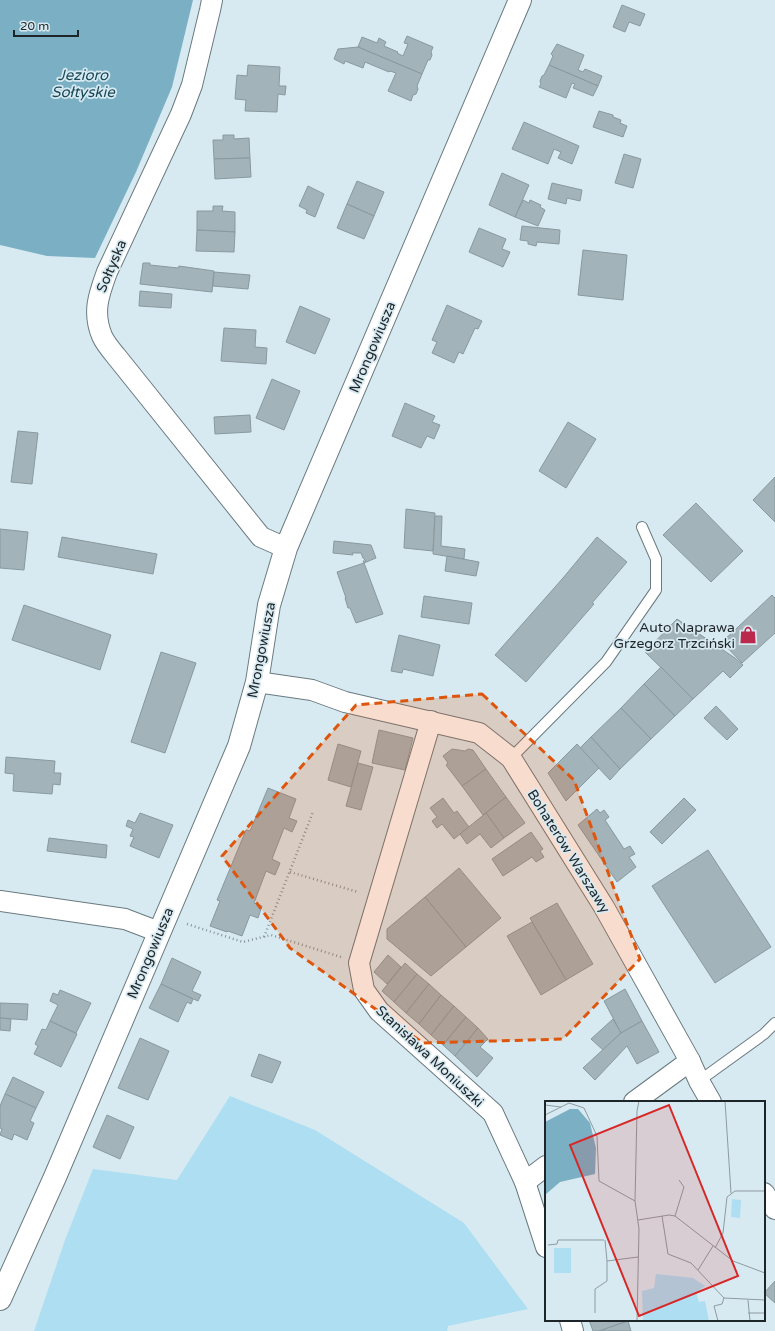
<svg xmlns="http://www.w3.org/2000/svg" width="775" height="1331" viewBox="0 0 775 1331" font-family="'Varela Round',sans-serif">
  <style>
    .green { fill: #addef1 }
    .water { fill: #7bb0c4 }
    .building { fill: #a2b3ba; stroke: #88999f }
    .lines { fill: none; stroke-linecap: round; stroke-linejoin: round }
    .service-casing { stroke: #6a7a80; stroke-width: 12 }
    .minor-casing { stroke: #6a7a80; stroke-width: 22 }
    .tertiary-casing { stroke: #6a7a80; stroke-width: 24 }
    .path { stroke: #869398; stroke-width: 2.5; stroke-dasharray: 1 3; stroke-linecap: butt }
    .service { stroke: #fff; stroke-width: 10 }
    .minor { stroke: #fff; stroke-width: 20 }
    .tertiary { stroke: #fff; stroke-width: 22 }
    .marked { fill: #de560d; fill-opacity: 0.2; stroke: #de560d; stroke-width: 3; stroke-dasharray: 8 5; stroke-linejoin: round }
    .labels { text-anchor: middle; stroke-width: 3.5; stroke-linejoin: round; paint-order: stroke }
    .street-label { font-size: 14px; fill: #1e2528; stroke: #d8eaf1 }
    .poi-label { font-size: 14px; fill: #1e2528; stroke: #d8eaf1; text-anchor: end }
    .water-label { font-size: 15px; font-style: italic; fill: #1a4958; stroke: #d8eaf1 }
    .inset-road { fill: none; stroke: #8e9ba1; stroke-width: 1 }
    .view { fill: #d62828; fill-opacity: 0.15; stroke: #d62828; stroke-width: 2 }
    .inset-edge { fill: none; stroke: #1e2528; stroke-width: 2 }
  </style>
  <rect width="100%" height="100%" fill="#d8eaf1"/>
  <!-- green -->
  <polygon class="green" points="230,1096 315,1130 464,1223 528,1309 448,1326 447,1331 34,1331 65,1240 93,1169 177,1180"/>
  <!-- water -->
  <polygon class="water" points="0,0 193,0 172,87 136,172 95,258 47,256 0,245"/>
  <!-- building -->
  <g class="building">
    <polygon points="622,5 645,14 640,26 629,22 625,32 613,27"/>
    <polygon points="407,36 433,47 431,52 432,55 430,60 428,60 422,74 358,47 362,37 377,43 379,38 386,42 384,46 398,52 397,53 403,56 408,44 404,43"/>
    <polygon points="557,44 584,55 578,70 583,72 585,69 602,76 598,86 549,65 553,56 551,54"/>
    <polygon points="358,47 422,74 417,86 418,89 416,94 413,95 411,101 388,91 396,73 390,71 389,72 365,62 363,68 345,61 344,64 334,59 338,49"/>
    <polygon points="248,65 280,67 279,86 286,86 285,95 278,94 277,112 245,111 246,100 235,99 237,75 247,76"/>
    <polygon points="549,65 598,86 593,96 573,88 575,84 572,83 566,98 539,87 541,84 540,81 542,76 544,75"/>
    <polygon points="599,111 613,115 613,117 621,120 620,123 627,126 623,137 593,127"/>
    <polygon points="524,122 579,146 572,164 558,158 561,152 554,149 548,164 512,149"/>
    <polygon points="223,135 234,135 234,139 249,138 250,158 214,159 213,140 223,140"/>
    <polygon points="624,154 641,159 633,188 615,183"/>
    <polygon points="250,158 251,177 215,179 214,159"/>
    <polygon points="502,173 529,185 515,217 489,205"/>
    <polygon points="357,181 384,192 374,216 347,204"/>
    <polygon points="552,183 582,190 580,201 567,198 566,204 548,199"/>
    <polygon points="308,186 324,194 315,217 306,213 307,210 299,206"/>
    <polygon points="523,200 529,203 530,200 541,205 540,207 545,210 538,226 515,217"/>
    <polygon points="347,204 374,216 364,239 337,228"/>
    <polygon points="213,206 223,206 222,211 235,212 235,232 197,230 197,211 213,211"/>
    <polygon points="522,226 560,230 559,244 537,242 536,246 528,244 528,241 520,240"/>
    <polygon points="479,228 506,239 502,249 510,252 503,267 469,252"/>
    <polygon points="197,230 235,232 234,252 196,251"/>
    <polygon points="583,250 627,255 623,300 578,295"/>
    <polygon points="143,263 150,263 150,265 178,268 179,266 214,271 212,292 140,284"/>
    <polygon points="214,272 250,275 248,289 213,286"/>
    <polygon points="140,291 172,294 171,308 139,306"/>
    <polygon points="447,305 482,321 478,329 475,328 463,354 459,352 454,363 432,353 437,342 432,340"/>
    <polygon points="300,306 330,319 315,354 286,342"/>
    <polygon points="224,328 256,330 255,347 267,348 266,364 221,361"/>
    <polygon points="272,379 300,391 284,430 256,418"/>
    <polygon points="405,403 435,416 432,422 440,425 434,439 427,436 421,448 392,436"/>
    <polygon points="250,415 251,432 215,434 214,417"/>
    <polygon points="568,422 596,439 566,488 539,471"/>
    <polygon points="18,431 38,433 32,484 11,482"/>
    <polygon points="775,477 775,522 753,500"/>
    <polygon points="696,503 743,551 711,582 663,535"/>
    <polygon points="406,509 435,513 433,551 404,548"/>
    <polygon points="435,516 442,516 441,546 465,549 464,559 433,554"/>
    <polygon points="0,529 28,532 24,570 0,568"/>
    <polygon points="62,537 157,554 153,574 58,557"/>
    <polygon points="597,537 627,562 592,603 594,604 526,682 495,655 563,578"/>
    <polygon points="334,541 371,545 376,558 364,563 363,561 366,561 363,558 361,553 352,553 353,555 333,553"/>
    <polygon points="447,556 479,562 476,576 445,571"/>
    <polygon points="364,563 383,614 356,623 350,608 348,608 345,598 346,598 337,572"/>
    <polygon points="772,595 775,598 775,633 742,663 722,642"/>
    <polygon points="424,596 472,603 469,624 421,617"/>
    <polygon points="24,605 111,635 100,670 12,640"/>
    <polygon points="677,619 735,658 743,665 730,678 723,671 693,699 645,652"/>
    <polygon points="399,635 440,645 433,676 403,669 402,673 391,671"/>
    <polygon points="161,652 196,663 165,753 131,742"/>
    <polygon points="661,667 693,699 675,716 644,684"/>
    <polygon points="644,684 675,716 651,739 621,708"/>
    <polygon points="716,706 738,729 727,740 704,718"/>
    <polygon points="621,708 651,739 620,769 591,737"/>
    <polygon points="379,730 413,738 405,770 372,763"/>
    <polygon points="591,737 620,769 610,780 580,748"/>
    <polygon points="338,744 361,751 351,787 328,780"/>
    <polygon points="577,744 599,768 566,801 548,773"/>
    <polygon points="452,749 465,751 468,749 473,750 486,769 462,786 446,765 448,763 443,756"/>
    <polygon points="6,757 55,761 54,773 61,773 60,785 53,784 52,794 13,791 14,774 5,773"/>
    <polygon points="358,763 373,767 361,810 346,806"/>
    <polygon points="486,769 506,797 483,815 462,786"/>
    <polygon points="268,788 296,799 289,818 297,821 292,832 284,828 272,859 280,863 275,875 266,871 254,903 262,906 258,918 250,915 242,936 228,931 227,932 210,926 220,901 217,900 246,830 250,831"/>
    <polygon points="506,797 525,823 504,838 486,813"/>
    <polygon points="443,798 454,813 457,811 469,827 454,839 442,824 437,828 432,821 437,817 430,808"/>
    <polygon points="684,798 696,810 662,844 650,832"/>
    <polygon points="597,809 600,813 604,810 609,817 605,820 624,849 630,846 635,854 629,857 636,867 617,882 578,825"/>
    <polygon points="140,813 173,825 159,858 130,846 134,837 130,836 133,829 126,826 128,820 135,823"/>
    <polygon points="486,813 504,838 491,848 480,834 467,844 460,834"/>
    <polygon points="531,832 543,849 540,851 544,857 536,862 532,857 503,876 492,859"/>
    <polygon points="49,838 107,845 106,858 47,851"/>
    <polygon points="708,850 771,947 715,983 652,886"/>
    <polygon points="459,868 501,918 466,947 425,897"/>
    <polygon points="425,897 466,947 431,976 387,939 387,929"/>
    <polygon points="557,903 593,964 566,980 530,918"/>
    <polygon points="532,922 566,980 541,995 507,936"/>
    <polygon points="388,955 401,967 387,984 374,972"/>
    <polygon points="172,958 201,972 192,991 201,995 198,1001 161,984"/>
    <polygon points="405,963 417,974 394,1002 382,991"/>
    <polygon points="417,974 429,984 406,1013 394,1002"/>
    <polygon points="161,984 193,999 191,1004 187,1002 178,1022 149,1008"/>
    <polygon points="429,984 441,995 419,1024 406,1013"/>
    <polygon points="625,989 642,1021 621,1033 604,1001"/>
    <polygon points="60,990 91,1003 76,1033 50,1021 58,1005 50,1001 53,993 58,995"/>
    <polygon points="441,995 454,1006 431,1035 419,1024"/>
    <polygon points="0,1003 28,1004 27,1020 0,1018"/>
    <polygon points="454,1006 466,1017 443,1045 431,1035"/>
    <polygon points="466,1017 478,1028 455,1056 443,1045"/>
    <polygon points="0,1018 11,1019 10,1031 0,1030"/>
    <polygon points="613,1019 621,1033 603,1050 591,1039"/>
    <polygon points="50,1021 77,1034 61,1067 34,1054 38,1046 35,1044 42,1029 46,1030"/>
    <polygon points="642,1021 659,1052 637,1064 627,1046 595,1080 583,1068 621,1033"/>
    <polygon points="478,1028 488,1039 480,1047 493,1058 477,1077 455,1056"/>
    <polygon points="140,1038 169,1051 148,1100 118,1088"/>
    <polygon points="259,1054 281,1062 272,1083 251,1076"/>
    <polygon points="13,1077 44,1092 36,1108 5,1094"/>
    <polygon points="5,1094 36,1108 30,1121 34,1123 27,1140 14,1134 12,1140 0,1135 2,1129 0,1128 0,1106"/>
    <polygon points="107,1115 134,1127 120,1159 93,1147"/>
    <polygon points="775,1281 775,1303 764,1293"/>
    <polygon points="589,1320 628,1320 628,1321 599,1331 593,1331"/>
    <polygon points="628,1321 631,1331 599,1331"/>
  </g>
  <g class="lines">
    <!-- service casing -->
    <g class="service-casing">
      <g id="service">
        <polyline points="511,758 606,662 656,590 656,559 642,527"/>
        <polyline points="699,1081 764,1034 775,1023"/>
      </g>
    </g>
    <!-- minor casing -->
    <g class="minor-casing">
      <g id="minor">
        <path d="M212,0L210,10L192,85L181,114L107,272C99,294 92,312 102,336C105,343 111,350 116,356L261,537L286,548"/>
        <polyline points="257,682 312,690 345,702 479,733 511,758 604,907 690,1061 699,1081 711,1102"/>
        <polyline points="431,721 359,963 364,990 379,1011 493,1113 525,1182 546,1247"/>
        <polyline points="0,901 125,919 159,932"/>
        <polyline points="634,1102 690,1061"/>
        <polyline points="525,1182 546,1166"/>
        <polyline points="764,1193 775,1209"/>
        <polyline points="570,1320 573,1331"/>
      </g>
    </g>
    <!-- tertiary casing -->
    <g class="tertiary-casing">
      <polyline id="tertiary" points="0,1299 55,1177 239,746 257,682 269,605 286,548 520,0"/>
    </g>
    <!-- path -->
    <g class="path">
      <polyline points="290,872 358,892"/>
      <polyline points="187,924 243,942 271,935 341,957"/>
      <polyline points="264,937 313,812"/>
    </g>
    <!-- service -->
    <use href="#service" class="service"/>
    <!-- minor -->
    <use href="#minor" class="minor"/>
    <!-- tertiary -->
    <use href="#tertiary" class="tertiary"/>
  </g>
  <!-- marked area -->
  <path class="marked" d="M482,694L574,780L640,959L563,1039L423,1043L290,948L222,856L356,705Z"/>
  <!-- icons -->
  <defs>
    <g id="shop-bare" transform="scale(1.38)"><path d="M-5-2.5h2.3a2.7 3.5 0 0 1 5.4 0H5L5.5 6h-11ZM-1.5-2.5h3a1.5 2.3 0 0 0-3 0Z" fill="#ba294c" stroke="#d8eaf1" stroke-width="2.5" paint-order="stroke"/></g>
  </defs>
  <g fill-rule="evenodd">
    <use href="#shop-bare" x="748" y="635"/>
  </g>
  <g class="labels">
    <!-- street labels -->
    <g class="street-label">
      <text transform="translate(111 266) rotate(-67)" y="5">Sołtyska</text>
      <text transform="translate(372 347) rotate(-67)" y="5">Mrongowiusza</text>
      <text transform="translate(261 650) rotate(-79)" y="5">Mrongowiusza</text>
      <text transform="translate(569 851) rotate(58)" y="5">Bohaterów Warszawy</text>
      <text transform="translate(150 953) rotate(-67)" y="5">Mrongowiusza</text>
      <text transform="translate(430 1056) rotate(43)" y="5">Stanisława Moniuszki</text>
    </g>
    <!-- poi labels -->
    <g class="poi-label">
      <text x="735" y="632">Auto Naprawa<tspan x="735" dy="16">Grzegorz Trzciński</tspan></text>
    </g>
    <!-- water labels -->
    <g class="water-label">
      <text x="83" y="80">Jezioro<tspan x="83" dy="17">Sołtyskie</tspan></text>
    </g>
  </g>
  <!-- overview -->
  <g transform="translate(545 1101)">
    <rect width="220" height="220" fill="#d8eaf1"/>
    <path d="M187,98L196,99L195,117L186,116ZM9,147H26V172H9ZM111,173L148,177L160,185L151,191L154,201L160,200L164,220H98L97,190L109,187Z" fill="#addef1"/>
    <path d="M25,8H33L45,22L51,47L50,73L15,81L0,94V21Z" fill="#7bb0c4"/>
    <path class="inset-road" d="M180,0L186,92M0,4L16,6M0,14L24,2L39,7L52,35L54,80L90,100M117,115L123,153L146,162L179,197L220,199M130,115L139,86L134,79M93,119L124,114L130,115L188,160L220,172M60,139L62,160L93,156M3,144L12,143L13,139H59M170,147L178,132L182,96L190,90H220M153,169L168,145M203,199L205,220M50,212V188L62,180V160M203,212H220M92,220L94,128L90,100L92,10L94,0M173,220L169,205L177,203L179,197"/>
    <path class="view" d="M124,4L193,175L94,215L25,44Z"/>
    <rect width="220" height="220" class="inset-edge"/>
  </g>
  <!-- scale -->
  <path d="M14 30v6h64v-6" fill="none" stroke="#1e2528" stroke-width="2"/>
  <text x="20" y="30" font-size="12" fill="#1e2528" stroke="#d8eaf1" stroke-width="3" paint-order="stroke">20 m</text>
</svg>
